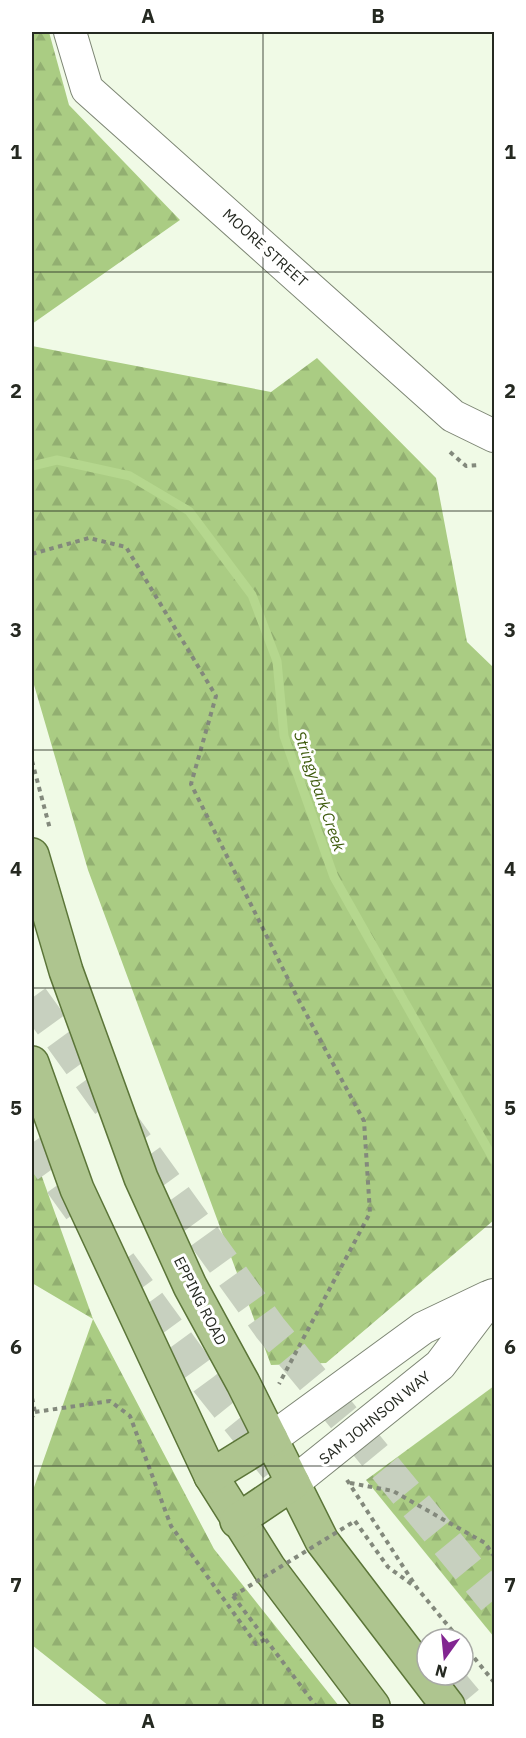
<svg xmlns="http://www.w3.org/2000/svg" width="526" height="1738" viewBox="0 0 526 1738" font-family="'IBM Plex Sans',sans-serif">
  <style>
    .forest { fill: url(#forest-firs) }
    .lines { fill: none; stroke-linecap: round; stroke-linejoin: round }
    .stream { stroke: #b5d78e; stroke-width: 9 }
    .motorway-tunnel { stroke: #c7d0bf; stroke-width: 33; stroke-dasharray: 33 16; stroke-linecap: butt }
    .minor-casing { stroke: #7c8573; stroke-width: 34 }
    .primary-casing { stroke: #5b7538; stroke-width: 36 }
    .path { stroke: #83897c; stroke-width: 4; stroke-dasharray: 4.5 4.5; stroke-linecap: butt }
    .minor { stroke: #fff; stroke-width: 32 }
    .primary { stroke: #aec58f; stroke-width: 33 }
    .path-bridge { stroke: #83897c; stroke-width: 4; stroke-dasharray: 4.5 4.5; stroke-linecap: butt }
    .grid { fill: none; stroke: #252921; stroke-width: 1.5; stroke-opacity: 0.55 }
    .labels { text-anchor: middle; stroke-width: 6; stroke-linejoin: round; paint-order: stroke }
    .street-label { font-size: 15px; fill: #252921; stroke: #fff }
    .water-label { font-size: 16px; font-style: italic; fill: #3d5a0b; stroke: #fff }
    .neatline { fill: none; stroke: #252921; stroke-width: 2 }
    .grid-label { font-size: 20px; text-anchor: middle; font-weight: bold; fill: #252921 }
  </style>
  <defs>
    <pattern id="forest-firs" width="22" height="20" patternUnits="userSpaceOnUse" patternTransform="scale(1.5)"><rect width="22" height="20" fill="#aacc83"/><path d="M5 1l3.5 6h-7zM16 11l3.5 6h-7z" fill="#92af71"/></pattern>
  </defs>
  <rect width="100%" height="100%" fill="#f0fae6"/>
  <!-- forest -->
  <g class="forest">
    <polygon points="32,32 49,32 69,105 180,220 32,324"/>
    <polygon points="32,346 271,392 317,358 436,478 467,642 494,668 494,1220 326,1363 271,1365 88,870 32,678"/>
    <polygon points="32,1149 93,1319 214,1549 339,1706 109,1706 32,1645 32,1493 93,1319 32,1283"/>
    <polygon points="494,1386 494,1637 366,1480"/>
  </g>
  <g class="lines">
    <!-- stream -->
    <polyline class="stream" points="32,466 57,460 130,476 189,511 252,595 277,661 284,736 334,877 494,1160"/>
    <!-- motorway-tunnel -->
    <g class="motorway-tunnel">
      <polyline points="32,998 270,1328 494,1600"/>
      <polyline points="32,1143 80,1210"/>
      <polyline points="120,1263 207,1382 276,1468"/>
      <polyline points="445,1675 471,1706"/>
    </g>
    <!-- minor casing -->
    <g class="minor-casing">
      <g id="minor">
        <polyline points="70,32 87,89 453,416 494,436"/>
        <polyline points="271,1439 423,1328 488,1297"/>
        <polyline points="293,1483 440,1365 493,1295"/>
      </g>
    </g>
    <!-- primary casing -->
    <g class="primary-casing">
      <g id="primary">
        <polyline points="32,855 66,971 141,1178 190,1286 243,1383 322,1541 448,1706"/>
        <polyline points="32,1063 77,1189 211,1476 269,1568 373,1706"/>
        <polyline points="211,1476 271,1439"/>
        <polyline points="237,1521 293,1483"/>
      </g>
    </g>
    <!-- path -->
    <g class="path">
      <polyline points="450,452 466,466 479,465"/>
      <polyline points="32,554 89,538 126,547 216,696 191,784 297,997 364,1121 370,1213 279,1384"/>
      <polyline points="32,761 50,829"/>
      <polyline points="32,1398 35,1412 32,1417"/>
      <polyline points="35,1412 110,1401 130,1416 171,1526 256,1644 266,1639"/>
      <polyline points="347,1480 417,1588 459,1639"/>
      <polyline points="350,1483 393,1491 485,1543 494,1556"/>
      <polyline points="355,1521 388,1567 414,1586"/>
      <polyline points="233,1596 316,1706"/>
      <polyline points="463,1644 494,1682"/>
    </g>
    <!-- minor -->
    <use href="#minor" class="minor"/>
    <!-- primary -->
    <use href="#primary" class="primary"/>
    <!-- path-bridge -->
    <polyline class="path-bridge" points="233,1596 355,1521"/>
  </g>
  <!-- grid -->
  <path class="grid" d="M263,32V1706M32,272H494M32,511H494M32,750H494M32,988H494M32,1227H494M32,1466H494"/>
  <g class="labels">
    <!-- street labels -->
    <g class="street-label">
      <text transform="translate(265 248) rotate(42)" y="5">MOORE STREET</text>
      <text transform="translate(200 1301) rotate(63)" y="5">EPPING ROAD</text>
      <text transform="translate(375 1418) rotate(-39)" y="5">SAM JOHNSON WAY</text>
    </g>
    <!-- water labels -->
    <g class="water-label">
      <text transform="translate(320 791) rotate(71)" y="6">Stringybark Creek</text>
    </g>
  </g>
  <!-- border -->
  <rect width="526" height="1738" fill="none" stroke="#ffffff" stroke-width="66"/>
  <!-- north arrow -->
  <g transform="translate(445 1657) rotate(195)"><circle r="28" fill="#ffffff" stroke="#a8a9a6" stroke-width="1.5"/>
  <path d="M0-4.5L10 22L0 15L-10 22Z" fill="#822591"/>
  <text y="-9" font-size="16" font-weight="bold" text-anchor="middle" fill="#252921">N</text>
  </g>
  <rect x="33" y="33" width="460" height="1672" class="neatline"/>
  <g class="grid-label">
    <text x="148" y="23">A</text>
    <text x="378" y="23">B</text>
    <text x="16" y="159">1</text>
    <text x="510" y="159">1</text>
    <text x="16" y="398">2</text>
    <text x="510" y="398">2</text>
    <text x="16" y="637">3</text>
    <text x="510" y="637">3</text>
    <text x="16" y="876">4</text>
    <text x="510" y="876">4</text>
    <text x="16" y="1115">5</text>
    <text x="510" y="1115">5</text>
    <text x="16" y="1354">6</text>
    <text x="510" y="1354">6</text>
    <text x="16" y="1592">7</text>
    <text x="510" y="1592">7</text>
    <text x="148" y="1728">A</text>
    <text x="378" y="1728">B</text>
  </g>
</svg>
